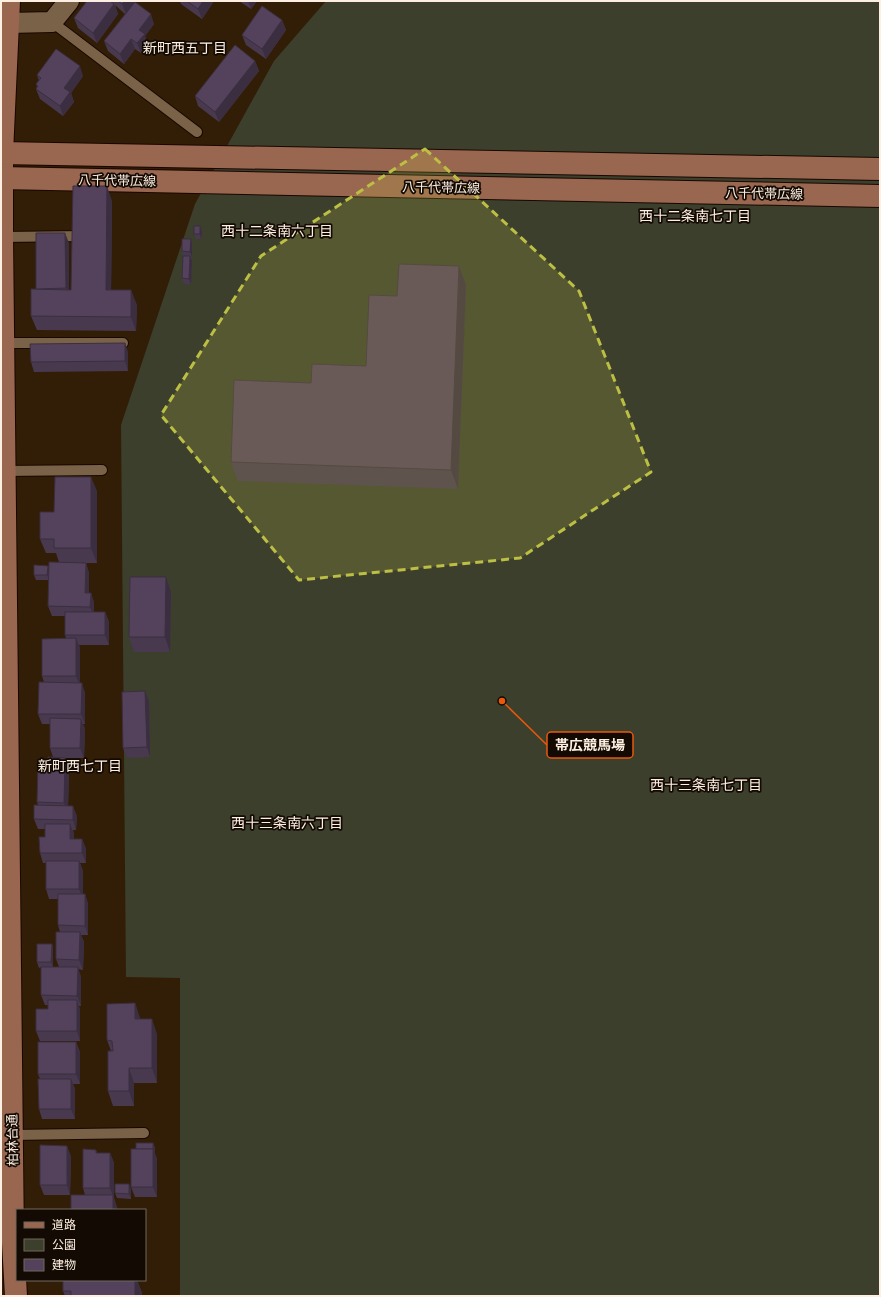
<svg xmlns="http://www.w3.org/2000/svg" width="881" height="1297" viewBox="0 0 881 1297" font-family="'Sofia Sans Condensed','Noto Sans JP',sans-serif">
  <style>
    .green { fill: #3b3f2c }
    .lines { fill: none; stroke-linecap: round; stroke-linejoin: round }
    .lane-casing { stroke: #190700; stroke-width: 12 }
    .street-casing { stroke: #190700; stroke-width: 22 }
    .secondary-casing { stroke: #190700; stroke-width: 24 }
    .lane { stroke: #7a6249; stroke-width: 10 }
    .street { stroke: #7a6249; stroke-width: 20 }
    .secondary { stroke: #99664f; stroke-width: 22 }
    .wall { fill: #48394f }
    .shaded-wall { fill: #3b2e40 }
    .building { fill: #54425c; stroke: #3b2e40 }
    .marked { fill: #bcbf44; fill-opacity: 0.2; stroke: #bcbf44; stroke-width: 3; stroke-dasharray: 8 5; stroke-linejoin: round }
    .labels { text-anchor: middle; stroke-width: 3.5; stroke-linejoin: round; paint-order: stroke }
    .street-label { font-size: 13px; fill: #fdefe1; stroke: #130a03 }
    .neighbourhood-label { font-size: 14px; fill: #fdefe1; stroke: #130a03 }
    .leader { fill: none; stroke: #e8590c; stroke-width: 1.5 }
    .callout-dot { fill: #e8590c; stroke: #130a03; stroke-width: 1.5 }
    .callout { fill: #130a03; stroke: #e8590c; stroke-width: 1.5 }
    .callout-label { font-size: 14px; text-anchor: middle; font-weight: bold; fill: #fdefe1 }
  </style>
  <rect width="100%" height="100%" fill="#321e06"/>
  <!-- green -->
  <polygon class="green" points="326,1 880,1 880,1296 180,1296 180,978 126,977 121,425 195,204 274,61"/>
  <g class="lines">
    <!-- lane casing -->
    <g class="lane-casing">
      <g id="lane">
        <polyline points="52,22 197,132"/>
        <polyline points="2,237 85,236"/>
        <polyline points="3,343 123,343"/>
        <polyline points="3,471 102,470"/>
        <polyline points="12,1135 144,1133"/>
      </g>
    </g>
    <!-- street casing -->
    <g class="street-casing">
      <polyline id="street" points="8,23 52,22 69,1"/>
    </g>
    <!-- secondary casing -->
    <g class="secondary-casing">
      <g id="secondary">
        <polyline points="9,1 2,153 2,237 13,1242 16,1296"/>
        <polyline points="1,153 880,169"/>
        <polyline points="1,178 880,196"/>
      </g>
    </g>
    <!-- lane -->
    <use href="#lane" class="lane"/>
    <!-- street -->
    <use href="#street" class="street"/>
    <!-- secondary -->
    <use href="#secondary" class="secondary"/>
  </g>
  <!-- wall -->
  <g class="wall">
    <polygon points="87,1 136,1 135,2 154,24 145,36 148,44 141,53 135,49 124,64 108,51 104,41 125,14 115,5 118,14 97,43 78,28 74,18"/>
    <polygon points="180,1 214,1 202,19 181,4"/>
    <polygon points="239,1 257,1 251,9"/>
    <polygon points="282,20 286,30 266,59 246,45 242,35"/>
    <polygon points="255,61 259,71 219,122 198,106 195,96"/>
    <polygon points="37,75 83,76 71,93 74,102 63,116 40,99 36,89 37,87 36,84 39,81"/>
    <polygon points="112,201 111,290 137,305 136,331 37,330 31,316 36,289 69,243 69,290 71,290"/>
    <polygon points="200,226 202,232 201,239 196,239 194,234"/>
    <polygon points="191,239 192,244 192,257 191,257 192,261 191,284 184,284 182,278 183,256 182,251"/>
    <polygon points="466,285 458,489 238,481 231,462 366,366 397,296"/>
    <polygon points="125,343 128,353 128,371 34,372 31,362"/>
    <polygon points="97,491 97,563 86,563 89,573 89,593 91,593 94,603 94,612 105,612 109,622 109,645 79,645 80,648 80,683 85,693 85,724 83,724 85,729 84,758 65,758 67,763 67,767 69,773 68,806 77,816 76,830 73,830 74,834 74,839 82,839 86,849 86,863 80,863 83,871 83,894 85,894 88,904 88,935 81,935 84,942 83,970 78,969 81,977 81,1006 79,1006 80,1010 80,1041 40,1041 36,1031 48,1009 48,1005 45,1005 41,995 41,967 39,968 37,962 52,944 53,949 53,967 59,967 56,959 60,932 58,925 58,899 49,899 46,889 46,863 43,863 40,853 45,837 45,829 38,829 34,819 38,805 37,802 48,766 48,764 53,757 50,748 50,724 42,724 38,714 44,682 42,676 66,638 65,635 65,616 52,616 48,606 49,580 36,580 34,575 48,566 49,568 59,562 56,553 46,553 40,539 54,512"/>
    <polygon points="166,577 171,592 170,652 134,652 129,637"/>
    <polygon points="149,701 150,757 127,758 123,748"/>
    <polygon points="135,1003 140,1019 157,1034 157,1083 134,1083 134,1106 113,1106 108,1091 111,1051 107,1040"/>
    <polygon points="76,1042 80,1052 80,1084 73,1084 75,1089 75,1119 42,1119 39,1109 40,1079 38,1074"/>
    <polygon points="153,1143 155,1148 155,1154 157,1159 157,1197 135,1197 131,1187 136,1149"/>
    <polygon points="96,1150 97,1153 110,1153 114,1163 114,1197 71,1210 85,1195 83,1188"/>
    <polygon points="71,1156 70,1195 44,1195 40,1185"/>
    <polygon points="131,1189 131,1199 117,1198 115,1193"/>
    <polygon points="63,1280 137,1280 142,1293 142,1296 65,1296 63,1291"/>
  </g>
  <!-- shaded-wall -->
  <g class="shaded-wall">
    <polygon points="125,1 136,1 126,14 122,4"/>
    <polygon points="203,1 214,1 202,19 198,9"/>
    <polygon points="248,1 257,1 251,9"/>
    <polygon points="114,4 118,14 97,43 93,33"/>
    <polygon points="151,14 154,24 145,36 148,44 141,53 137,43 139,30"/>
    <polygon points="282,20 286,30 266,59 262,49"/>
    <polygon points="131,39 135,49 124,64 120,54"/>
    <polygon points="255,61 259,71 219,122 215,112"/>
    <polygon points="80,66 83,76 71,93 74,102 63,116 60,106 64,88"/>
    <polygon points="107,186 112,201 111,305 106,290"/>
    <polygon points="200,226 202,232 201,239 200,234"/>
    <polygon points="65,233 69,243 69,298 66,288"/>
    <polygon points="191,239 192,244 192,257 190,252"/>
    <polygon points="190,256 192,261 191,284 189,279"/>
    <polygon points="459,266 466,285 458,489 451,470"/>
    <polygon points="131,290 137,305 136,331 131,317"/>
    <polygon points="125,343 128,353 128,371 125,361"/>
    <polygon points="91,477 97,491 97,563 91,548"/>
    <polygon points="86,563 89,573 89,603 85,593"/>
    <polygon points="48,566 50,571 49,580 47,575"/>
    <polygon points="166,577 171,592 170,652 165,637"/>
    <polygon points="91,593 94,603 94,617 90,607"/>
    <polygon points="105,612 109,622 109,645 105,635"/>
    <polygon points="76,638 80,648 80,686 76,676"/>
    <polygon points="82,683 85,693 85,724 81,714"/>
    <polygon points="145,691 149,701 150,757 147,747"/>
    <polygon points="81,719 85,729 84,758 80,748"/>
    <polygon points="65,758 67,763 67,767 69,773 68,813 64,803"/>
    <polygon points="73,806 77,816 76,830 73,820"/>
    <polygon points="70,824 74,834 74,849 70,839"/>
    <polygon points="82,839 86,849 86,863 82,853"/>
    <polygon points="79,861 83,871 83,899 79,889"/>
    <polygon points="85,894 88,904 88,935 85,926"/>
    <polygon points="80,932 84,942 83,970 79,960"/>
    <polygon points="52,944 53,949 53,967 51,962"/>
    <polygon points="78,967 81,977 81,1006 77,996"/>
    <polygon points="77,1000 80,1010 80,1041 77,1031"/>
    <polygon points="135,1003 140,1018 140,1034 135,1019"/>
    <polygon points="152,1019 157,1034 157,1083 152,1068"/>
    <polygon points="76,1042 80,1052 80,1084 76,1074"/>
    <polygon points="129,1068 134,1083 134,1106 129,1091"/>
    <polygon points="71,1079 75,1089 75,1119 71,1109"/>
    <polygon points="153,1143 155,1148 155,1154 157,1159 157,1197 153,1187"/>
    <polygon points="67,1146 71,1156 70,1195 67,1185"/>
    <polygon points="110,1153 114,1163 114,1197 118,1210 113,1210 113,1196 110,1188"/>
    <polygon points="129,1184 131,1189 131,1199 129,1194"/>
    <polygon points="135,1280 137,1280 142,1293 142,1296 135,1296"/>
  </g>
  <!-- building -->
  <g class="building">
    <polygon points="87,1 110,1 114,4 93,33 74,18"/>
    <polygon points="118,1 125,1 122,4"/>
    <polygon points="187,1 203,1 198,9"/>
    <polygon points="135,2 151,14 139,30 145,34 137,43 131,39 120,54 104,41"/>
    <polygon points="262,6 282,20 262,49 242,35"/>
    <polygon points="235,45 255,61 215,112 195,96"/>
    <polygon points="56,49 80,66 64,88 70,92 60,106 36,89 38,86 36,84 41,78 37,75"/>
    <polygon points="73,186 107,186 106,290 131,290 131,317 31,316 31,289 71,290"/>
    <rect x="194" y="226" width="6" height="8"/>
    <polygon points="36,233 65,233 66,288 36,289"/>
    <polygon points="182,239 191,239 190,252 182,251"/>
    <polygon points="183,256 190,256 189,279 182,278"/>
    <polygon points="399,264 459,266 451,470 231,462 234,380 311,383 312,364 366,366 369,295 397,296"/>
    <polygon points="125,343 125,361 31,362 30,344"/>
    <polygon points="55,477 91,477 91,548 54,548 54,539 40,539 40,512 54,512"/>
    <polygon points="49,562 86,563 85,593 91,593 90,607 48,606"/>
    <polygon points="34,565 48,566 47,575 34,575"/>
    <polygon points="130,577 166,577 165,637 129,637"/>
    <rect x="65" y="612" width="40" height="23"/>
    <polygon points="76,638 76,676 42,676 42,639"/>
    <polygon points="39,682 82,683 81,714 38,714"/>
    <polygon points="145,691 147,747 123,748 122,692"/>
    <polygon points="50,718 81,719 80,748 50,748"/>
    <polygon points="48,757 65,758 65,763 48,763 48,764"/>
    <polygon points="48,763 65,763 64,803 37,802 38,766 48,766"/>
    <polygon points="34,805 73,806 73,820 34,819"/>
    <polygon points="45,824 70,824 70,839 82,839 82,853 40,853 39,837 45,837"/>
    <rect x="46" y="861" width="33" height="28"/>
    <polygon points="58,894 85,894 85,926 58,925"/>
    <polygon points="56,932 80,932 79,960 56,959"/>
    <polygon points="37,944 52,944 51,962 37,962"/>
    <polygon points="41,967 78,967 77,996 41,995"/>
    <polygon points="48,1000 77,1000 77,1031 36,1031 36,1009 48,1009"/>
    <polygon points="135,1003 135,1019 152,1019 152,1068 129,1068 129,1091 108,1091 108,1051 113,1051 112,1041 107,1040 107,1004"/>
    <rect x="38" y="1042" width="38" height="32"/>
    <polygon points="38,1079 71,1079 71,1109 39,1109"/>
    <rect x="136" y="1143" width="17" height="6"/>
    <polygon points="40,1145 67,1146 67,1185 40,1185"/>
    <polygon points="83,1149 96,1150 96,1153 110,1153 110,1188 83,1188"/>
    <rect x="131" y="1149" width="22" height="38"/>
    <polygon points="115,1184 129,1184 129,1194 115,1193"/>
    <polygon points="71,1195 113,1195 113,1210 64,1210 71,1210"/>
    <polygon points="63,1280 135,1280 135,1296 71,1296 71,1291 63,1291"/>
  </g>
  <!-- marked area -->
  <path class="marked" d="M425,149L579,291L651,472L520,558L299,580L161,415L261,256Z"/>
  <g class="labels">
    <!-- street labels -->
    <g class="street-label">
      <text transform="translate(117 180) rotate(1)" y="5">八千代帯広線</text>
      <text transform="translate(441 187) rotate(1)" y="5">八千代帯広線</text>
      <text transform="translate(764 193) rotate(1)" y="5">八千代帯広線</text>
      <text transform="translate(12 1140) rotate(-91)" y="5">柏林台通</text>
    </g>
    <!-- neighbourhood labels -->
    <g class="neighbourhood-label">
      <text x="185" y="53">新町西五丁目</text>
      <text x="695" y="221">西十二条南七丁目</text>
      <text x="277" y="236">西十二条南六丁目</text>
      <text x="80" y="771">新町西七丁目</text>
      <text x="706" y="790">西十三条南七丁目</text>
      <text x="287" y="828">西十三条南六丁目</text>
    </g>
  </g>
  <!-- callouts -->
  <path class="leader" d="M502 701L547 745"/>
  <circle class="callout-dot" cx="502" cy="701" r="4"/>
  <rect class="callout" x="547" y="732" width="86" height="26" rx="4"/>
  <g class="callout-label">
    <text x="590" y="750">帯広競馬場</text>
  </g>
  <!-- border -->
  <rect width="881" height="1297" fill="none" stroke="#fdefe1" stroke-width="4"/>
  <!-- legend -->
  <rect x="16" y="1209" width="130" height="72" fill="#130a03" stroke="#71665c"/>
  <rect x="24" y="1222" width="20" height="6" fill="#99664f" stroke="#71665c"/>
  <text x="52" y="1229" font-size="12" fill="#fdefe1">道路</text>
  <rect x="24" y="1239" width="20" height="12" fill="#3b3f2c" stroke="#71665c"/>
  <text x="52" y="1249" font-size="12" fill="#fdefe1">公園</text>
  <rect x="24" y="1259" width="20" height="12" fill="#54425c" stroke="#71665c"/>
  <text x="52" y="1269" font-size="12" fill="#fdefe1">建物</text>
</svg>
